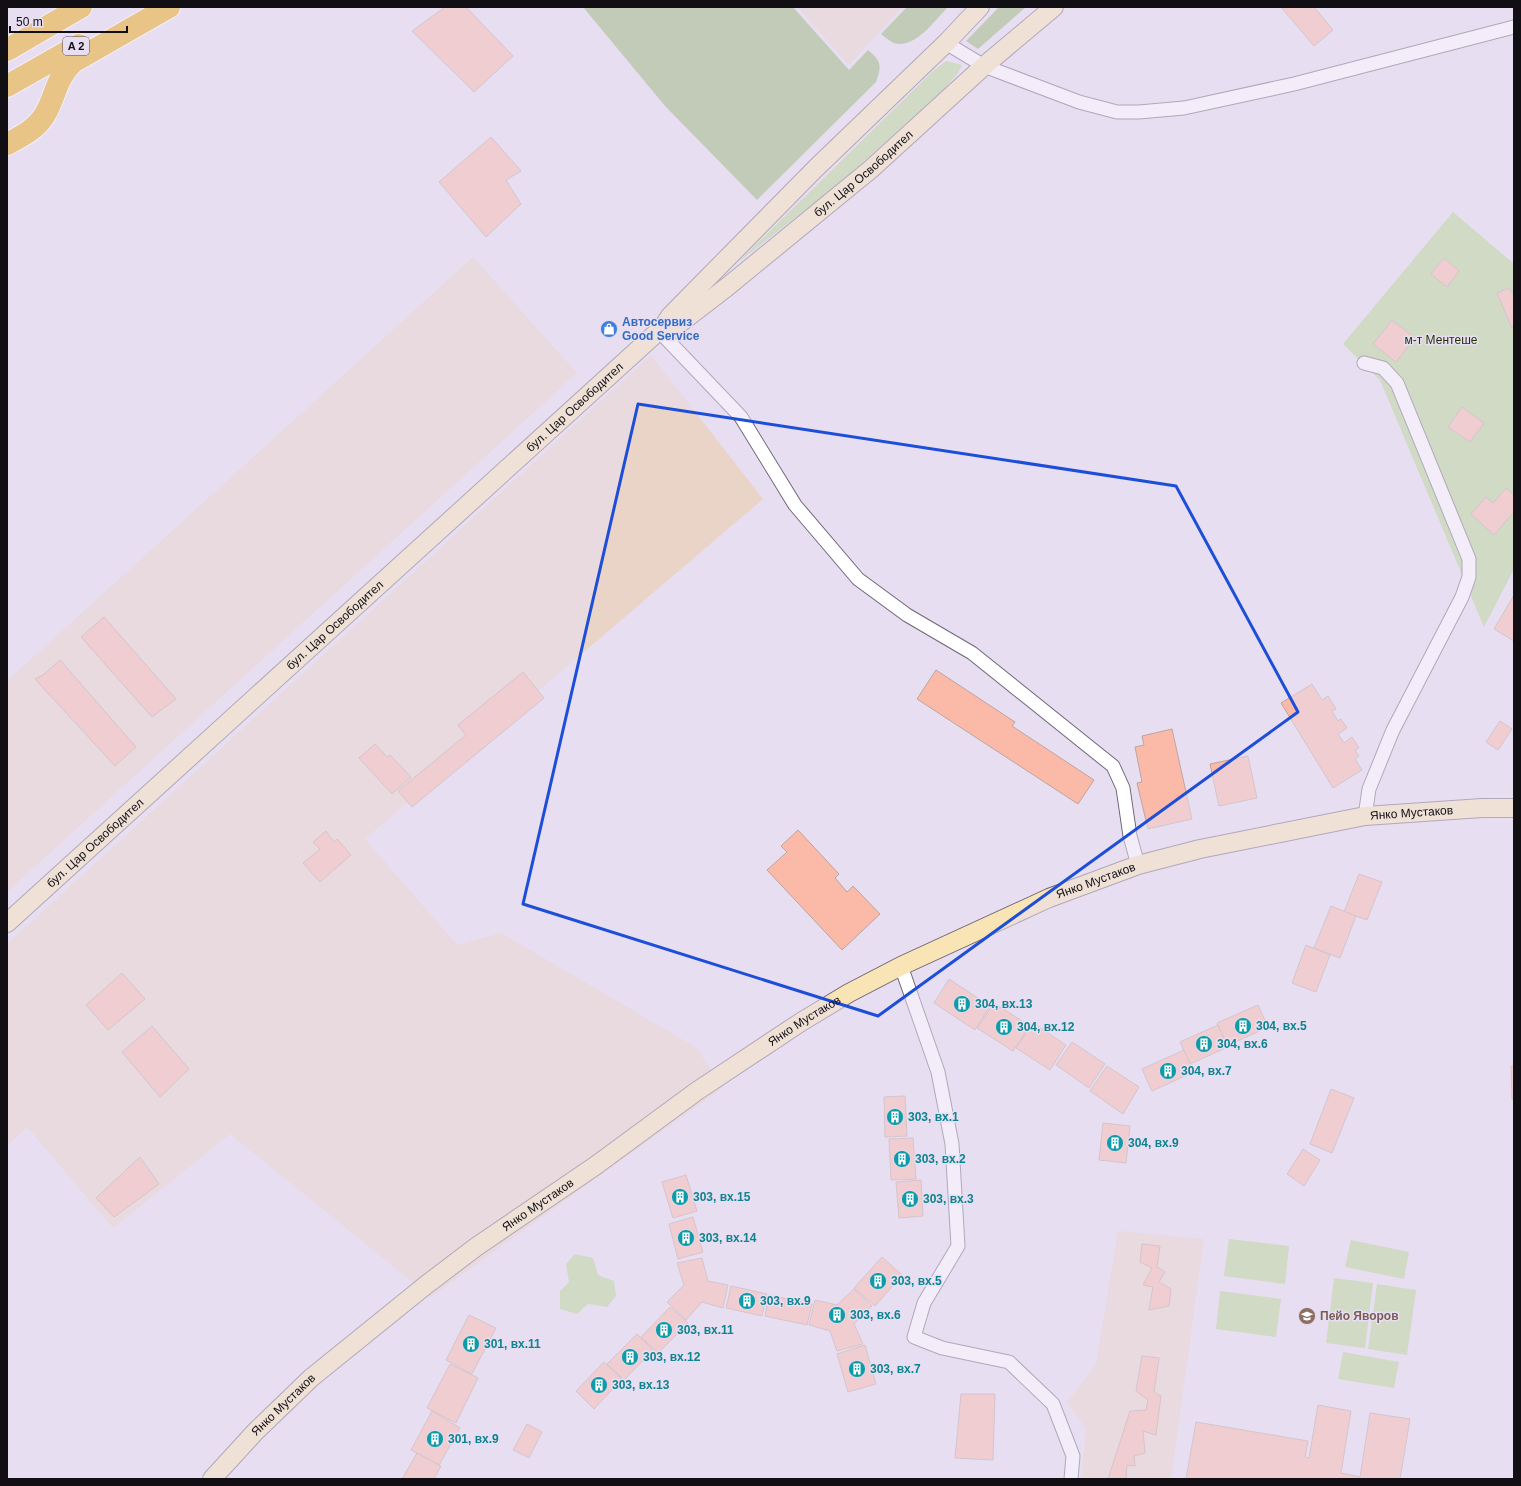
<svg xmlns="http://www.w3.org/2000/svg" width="1521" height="1486" viewBox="0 0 1521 1486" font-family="Helvetica,sans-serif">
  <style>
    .commercial { fill: #ead4c8 }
    .green { fill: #b4d48f }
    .forest { fill: #95b36f }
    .building { fill: #fbb9a8; stroke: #bca59f }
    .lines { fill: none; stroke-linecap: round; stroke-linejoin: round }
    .street-casing { stroke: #6f6677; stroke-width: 15 }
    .secondary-casing { stroke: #6f6677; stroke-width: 20 }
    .highway-casing { stroke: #fff; stroke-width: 24 }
    .street { stroke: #fff; stroke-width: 13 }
    .secondary { stroke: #f8e4b4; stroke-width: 18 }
    .highway { stroke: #e9a406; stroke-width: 22 }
    .marked { fill: none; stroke: #1d4ed8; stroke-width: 3; stroke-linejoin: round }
    .labels { text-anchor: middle; stroke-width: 3; stroke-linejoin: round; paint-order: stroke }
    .shield { fill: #e8def2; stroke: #524c57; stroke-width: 1 }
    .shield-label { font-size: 11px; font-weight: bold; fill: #110e14 }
    .street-label { font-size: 12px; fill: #110e14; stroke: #e8def2 }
    .shop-label { font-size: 12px; font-weight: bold; fill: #366cbe; stroke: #e8def2; text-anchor: start }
    .park-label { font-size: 12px; fill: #1e3000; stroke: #e8def2 }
    .culture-label { font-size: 12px; font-weight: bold; fill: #0d838f; stroke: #e8def2; text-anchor: start }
    .education-label { font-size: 12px; font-weight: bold; fill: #785e54; stroke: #e8def2; text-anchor: start }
  </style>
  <rect width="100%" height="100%" fill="#e8def2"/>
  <!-- commercial -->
  <g class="commercial">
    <polygon points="797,7 902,7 849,65"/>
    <polygon points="473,257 577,373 7,892 7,681"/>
    <polygon points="651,355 763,499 365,839 457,945 501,933 697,1048 722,1088 431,1297 230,1134 113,1228 27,1127 7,1146 7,944"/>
    <polygon points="1118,1231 1204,1239 1171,1479 1081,1479 1086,1429 1067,1402 1096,1364"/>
  </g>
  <!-- green -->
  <g class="green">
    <polygon points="946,61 962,65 958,73 945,88 840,183 736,264 933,71"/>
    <polygon points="1453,212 1514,264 1514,569 1484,627 1380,380 1343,344"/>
    <polygon points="1229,1239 1289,1246 1285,1284 1224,1276"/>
    <polygon points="1351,1240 1409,1252 1404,1279 1345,1267"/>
    <polygon points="575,1254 593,1258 598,1275 614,1281 616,1296 607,1307 588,1304 577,1314 560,1309 560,1291 569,1282 566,1264"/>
    <polygon points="1334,1278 1373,1283 1365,1348 1326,1343"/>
    <polygon points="1377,1284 1416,1290 1407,1355 1368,1349"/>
    <polygon points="1220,1291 1281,1299 1276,1337 1216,1329"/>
    <polygon points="1343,1352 1399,1362 1394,1388 1338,1379"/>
  </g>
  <!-- forest -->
  <g class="forest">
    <path d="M583,7H793L849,70L868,50C881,61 882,65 876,82L757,200L665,106Z"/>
    <path d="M907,7H948C936,19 919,43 901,44C894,45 887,39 881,34Z"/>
    <polygon points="999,7 1026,7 978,49 966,41"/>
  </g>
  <!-- building -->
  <g class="building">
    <polygon points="445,7 466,7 513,56 474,92 412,31"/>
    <polygon points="1281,7 1314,7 1333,30 1314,46"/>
    <polygon points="491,137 521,171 506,180 521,204 486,237 439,182"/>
    <polygon points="1444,258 1459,271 1447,287 1431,274"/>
    <polygon points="1509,288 1514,295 1514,325 1512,328 1497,293"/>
    <polygon points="1392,320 1415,338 1396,362 1373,344"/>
    <polygon points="1462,407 1484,423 1470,442 1448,427"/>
    <polygon points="1506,488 1514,495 1514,512 1494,535 1471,514 1486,497 1493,503"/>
    <polygon points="1514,595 1514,641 1494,629"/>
    <polygon points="104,617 176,699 152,717 81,637"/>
    <polygon points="60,660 136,747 115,766 35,679 43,675"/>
    <polygon points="936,670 1015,722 1012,726 1094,780 1078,804 917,699"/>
    <polygon points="523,672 544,698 412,807 398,791 466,735 458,725"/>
    <polygon points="1312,684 1322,700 1328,696 1336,709 1332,711 1338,721 1341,719 1347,728 1338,734 1344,743 1352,737 1359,748 1355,750 1359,756 1355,759 1362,770 1333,788 1281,703"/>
    <polygon points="1500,721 1512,729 1498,750 1486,742"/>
    <polygon points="1172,729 1192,819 1148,829 1137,783 1142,782 1135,747 1144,745 1142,736"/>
    <polygon points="375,744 387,757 390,755 411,777 392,794 359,758"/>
    <polygon points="1248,756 1257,798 1219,806 1210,764"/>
    <polygon points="798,830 839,874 835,878 847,892 853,886 880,914 842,950 767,870 787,852 781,846"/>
    <polygon points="326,831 334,842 337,839 351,855 320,882 303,863 320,849 313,842"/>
    <polygon points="1359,874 1382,882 1367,920 1344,912"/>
    <polygon points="1331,906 1356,916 1340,958 1314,948"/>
    <polygon points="1306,945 1330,955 1316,992 1292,983"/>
    <polygon points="122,973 145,999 108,1030 86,1005"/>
    <polygon points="949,979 990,1006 975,1030 934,1003"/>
    <polygon points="994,1003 1030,1026 1013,1051 977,1028"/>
    <polygon points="1258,1005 1268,1027 1227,1046 1217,1023"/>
    <polygon points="1033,1023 1066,1045 1050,1070 1016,1048"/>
    <polygon points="1218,1025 1228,1047 1190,1064 1180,1042"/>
    <polygon points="152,1026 189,1069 160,1097 122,1052"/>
    <polygon points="1072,1042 1105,1064 1089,1088 1056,1065"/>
    <polygon points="1184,1050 1194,1072 1152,1091 1142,1069"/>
    <polygon points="1107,1066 1139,1087 1123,1114 1090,1091"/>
    <polygon points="1511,1066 1514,1066 1514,1099 1512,1099"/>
    <polygon points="1331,1089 1354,1098 1332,1153 1310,1144"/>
    <polygon points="905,1096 907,1136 885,1137 884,1097"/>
    <polygon points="1103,1123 1130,1126 1126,1163 1099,1160"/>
    <polygon points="913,1138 916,1179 891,1180 889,1139"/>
    <polygon points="1303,1149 1320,1160 1304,1186 1287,1174"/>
    <polygon points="140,1157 159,1184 114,1217 96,1198"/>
    <polygon points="686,1175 697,1211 673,1218 662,1182"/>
    <polygon points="921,1180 923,1216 899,1218 896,1182"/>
    <polygon points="693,1217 703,1252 678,1259 669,1224"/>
    <polygon points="1142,1244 1160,1246 1157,1267 1165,1272 1159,1282 1171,1289 1169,1306 1149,1310 1153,1287 1143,1285 1152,1268 1140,1262"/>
    <polygon points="882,1257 902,1275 875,1306 854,1288"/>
    <polygon points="702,1258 708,1281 728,1285 723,1308 702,1302 686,1320 667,1302 684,1285 677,1263"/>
    <polygon points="731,1286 767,1294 762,1316 726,1308"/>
    <polygon points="854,1289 872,1306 854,1324 863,1344 837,1351 830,1331 809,1325 815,1300 837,1305"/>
    <polygon points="769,1295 812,1304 807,1325 765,1316"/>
    <polygon points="670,1307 688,1323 658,1353 641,1337"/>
    <polygon points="469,1315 496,1328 472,1374 446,1360"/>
    <polygon points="637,1334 653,1350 624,1380 607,1364"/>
    <polygon points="865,1345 876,1384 848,1392 837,1354"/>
    <polygon points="1142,1356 1159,1358 1154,1392 1161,1396 1156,1435 1143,1431 1145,1453 1134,1456 1135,1466 1127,1465 1126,1479 1108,1479 1130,1411 1146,1410 1148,1400 1136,1391"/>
    <polygon points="604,1362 622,1379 594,1409 576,1391"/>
    <polygon points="450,1364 478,1378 456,1423 427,1408"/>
    <polygon points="961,1394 995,1394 993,1460 955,1458"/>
    <polygon points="1318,1405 1351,1411 1341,1473 1360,1477 1370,1413 1410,1419 1400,1479 1186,1479 1196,1422 1308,1441 1305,1457 1309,1458"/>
    <polygon points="432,1411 460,1428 439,1465 411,1450"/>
    <polygon points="527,1424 542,1432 529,1458 513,1450"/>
    <polygon points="417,1453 441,1466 434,1479 402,1479"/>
  </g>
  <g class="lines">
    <!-- street casing -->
    <g class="street-casing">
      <g id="street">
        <polyline points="946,43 984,66 1079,102 1117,112 1139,112 1184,108 1294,84 1514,27"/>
        <polyline points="659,331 741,417 795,505 858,579 907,615 972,653 1113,766 1123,788 1130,836 1138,865"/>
        <polyline points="1364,363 1383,368 1397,383 1469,559 1469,577 1462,597 1393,730 1369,789 1365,816"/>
        <polyline points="901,966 938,1072 952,1144 958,1246 924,1303 914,1337 942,1348 1009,1362 1053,1404 1073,1456 1071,1479"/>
      </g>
    </g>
    <!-- secondary casing -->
    <g class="secondary-casing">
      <g id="secondary">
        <path id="s1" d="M663,327L680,323L727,287L871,169L984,66L1054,7"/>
        <path id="s2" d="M7,923L663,327L670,316L816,168L946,43L980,7"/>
        <path id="s3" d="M212,1479L255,1432L311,1378L426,1285L476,1247L595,1166L697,1091L801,1022L849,993L901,966L1049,898L1138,865L1200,849L1365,816L1482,808H1514"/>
      </g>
    </g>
    <!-- highway casing -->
    <g class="highway-casing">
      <g id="highway">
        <polyline points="7,50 81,7"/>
        <polyline points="7,86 79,45"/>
        <path d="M7,144C20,137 35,130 44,116C56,97 55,79 73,62L169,7"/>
      </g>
    </g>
    <!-- street -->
    <use href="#street" class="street"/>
    <!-- secondary -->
    <use href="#secondary" class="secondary"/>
    <!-- highway -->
    <use href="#highway" class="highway"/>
  </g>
  <!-- marked area -->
  <path d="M0 0H1521V1486H0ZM638,404L1176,486L1298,712L878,1016L523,904Z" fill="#e8def2" fill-opacity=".55" fill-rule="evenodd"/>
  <path class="marked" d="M638,404L1176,486L1298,712L878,1016L523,904Z"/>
  <!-- icons -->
  <defs>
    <g id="shop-disc" transform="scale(0.9)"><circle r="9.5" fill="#3f7fe0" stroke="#e8def2"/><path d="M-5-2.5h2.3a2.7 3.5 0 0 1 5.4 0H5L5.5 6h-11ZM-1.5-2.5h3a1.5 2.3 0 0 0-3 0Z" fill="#fff"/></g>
    <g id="building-disc" transform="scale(0.9)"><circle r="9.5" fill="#0f9aa8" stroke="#e8def2"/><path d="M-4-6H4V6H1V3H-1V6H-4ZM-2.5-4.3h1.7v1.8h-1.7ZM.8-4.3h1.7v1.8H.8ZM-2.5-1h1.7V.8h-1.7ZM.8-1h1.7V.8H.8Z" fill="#fff"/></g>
    <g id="school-disc" transform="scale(0.9)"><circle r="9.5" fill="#8d6e63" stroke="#e8def2"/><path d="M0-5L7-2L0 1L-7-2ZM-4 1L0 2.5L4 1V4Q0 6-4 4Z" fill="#fff"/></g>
  </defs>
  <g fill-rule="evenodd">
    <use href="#shop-disc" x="609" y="329"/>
    <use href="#building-disc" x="962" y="1004"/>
    <use href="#building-disc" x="1243" y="1026"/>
    <use href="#building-disc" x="1004" y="1027"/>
    <use href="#building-disc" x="1204" y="1044"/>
    <use href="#building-disc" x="1168" y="1071"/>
    <use href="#building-disc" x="895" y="1117"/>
    <use href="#building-disc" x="1115" y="1143"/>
    <use href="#building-disc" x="902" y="1159"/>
    <use href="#building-disc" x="680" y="1197"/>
    <use href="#building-disc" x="910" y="1199"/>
    <use href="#building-disc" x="686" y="1238"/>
    <use href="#building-disc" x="878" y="1281"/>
    <use href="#building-disc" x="747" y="1301"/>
    <use href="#building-disc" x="837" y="1315"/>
    <use href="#school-disc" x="1307" y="1316"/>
    <use href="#building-disc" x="664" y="1330"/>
    <use href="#building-disc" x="471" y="1344"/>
    <use href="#building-disc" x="630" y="1357"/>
    <use href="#building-disc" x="857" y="1369"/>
    <use href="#building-disc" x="599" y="1385"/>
    <use href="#building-disc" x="435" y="1439"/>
  </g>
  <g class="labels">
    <!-- shield labels -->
    <rect class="shield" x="63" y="37" width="26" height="18" rx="3"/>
    <g class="shield-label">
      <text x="76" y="50">A 2</text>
    </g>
    <!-- street labels -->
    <g class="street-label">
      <text dy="4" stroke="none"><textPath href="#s1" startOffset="254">бул. Цар Освободител</textPath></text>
      <text dy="4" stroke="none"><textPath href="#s2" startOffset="767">бул. Цар Освободител</textPath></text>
      <text dy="4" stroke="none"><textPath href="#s2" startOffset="443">бул. Цар Освободител</textPath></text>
      <text dy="4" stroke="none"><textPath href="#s3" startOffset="1399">Янко Мустаков</textPath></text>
      <text dy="4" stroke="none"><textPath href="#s2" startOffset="119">бул. Цар Освободител</textPath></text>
      <text dy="4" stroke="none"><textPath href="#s3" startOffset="1075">Янко Мустаков</textPath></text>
      <text dy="4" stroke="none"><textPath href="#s3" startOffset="751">Янко Мустаков</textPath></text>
      <text dy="4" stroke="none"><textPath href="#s3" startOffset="427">Янко Мустаков</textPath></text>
      <text dy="4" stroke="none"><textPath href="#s3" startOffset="103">Янко Мустаков</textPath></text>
    </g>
    <!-- shop labels -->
    <g class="shop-label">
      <text x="622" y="326">Автосервиз<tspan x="622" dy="14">Good Service</tspan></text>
    </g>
    <!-- park labels -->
    <g class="park-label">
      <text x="1441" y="344">м-т Ментeше</text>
    </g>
    <!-- culture labels -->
    <g class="culture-label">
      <text x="975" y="1008">304, вх.13</text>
      <text x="1256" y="1030">304, вх.5</text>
      <text x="1017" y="1031">304, вх.12</text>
      <text x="1217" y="1048">304, вх.6</text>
      <text x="1181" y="1075">304, вх.7</text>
      <text x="908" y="1121">303, вх.1</text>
      <text x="1128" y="1147">304, вх.9</text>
      <text x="915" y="1163">303, вх.2</text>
      <text x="693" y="1201">303, вх.15</text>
      <text x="923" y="1203">303, вх.3</text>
      <text x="699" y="1242">303, вх.14</text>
      <text x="891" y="1285">303, вх.5</text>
      <text x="760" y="1305">303, вх.9</text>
      <text x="850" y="1319">303, вх.6</text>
      <text x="677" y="1334">303, вх.11</text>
      <text x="484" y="1348">301, вх.11</text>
      <text x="643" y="1361">303, вх.12</text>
      <text x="870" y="1373">303, вх.7</text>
      <text x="612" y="1389">303, вх.13</text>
      <text x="448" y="1443">301, вх.9</text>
    </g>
    <!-- education labels -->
    <g class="education-label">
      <text x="1320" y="1320">Пейо Яворов</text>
    </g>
  </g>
  <!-- border -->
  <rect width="1521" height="1486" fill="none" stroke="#110e14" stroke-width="16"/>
  <!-- scale -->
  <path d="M10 26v6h117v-6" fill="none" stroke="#110e14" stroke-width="2"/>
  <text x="16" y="26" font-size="12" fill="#110e14" stroke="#e8def2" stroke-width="3" paint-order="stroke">50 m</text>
</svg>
